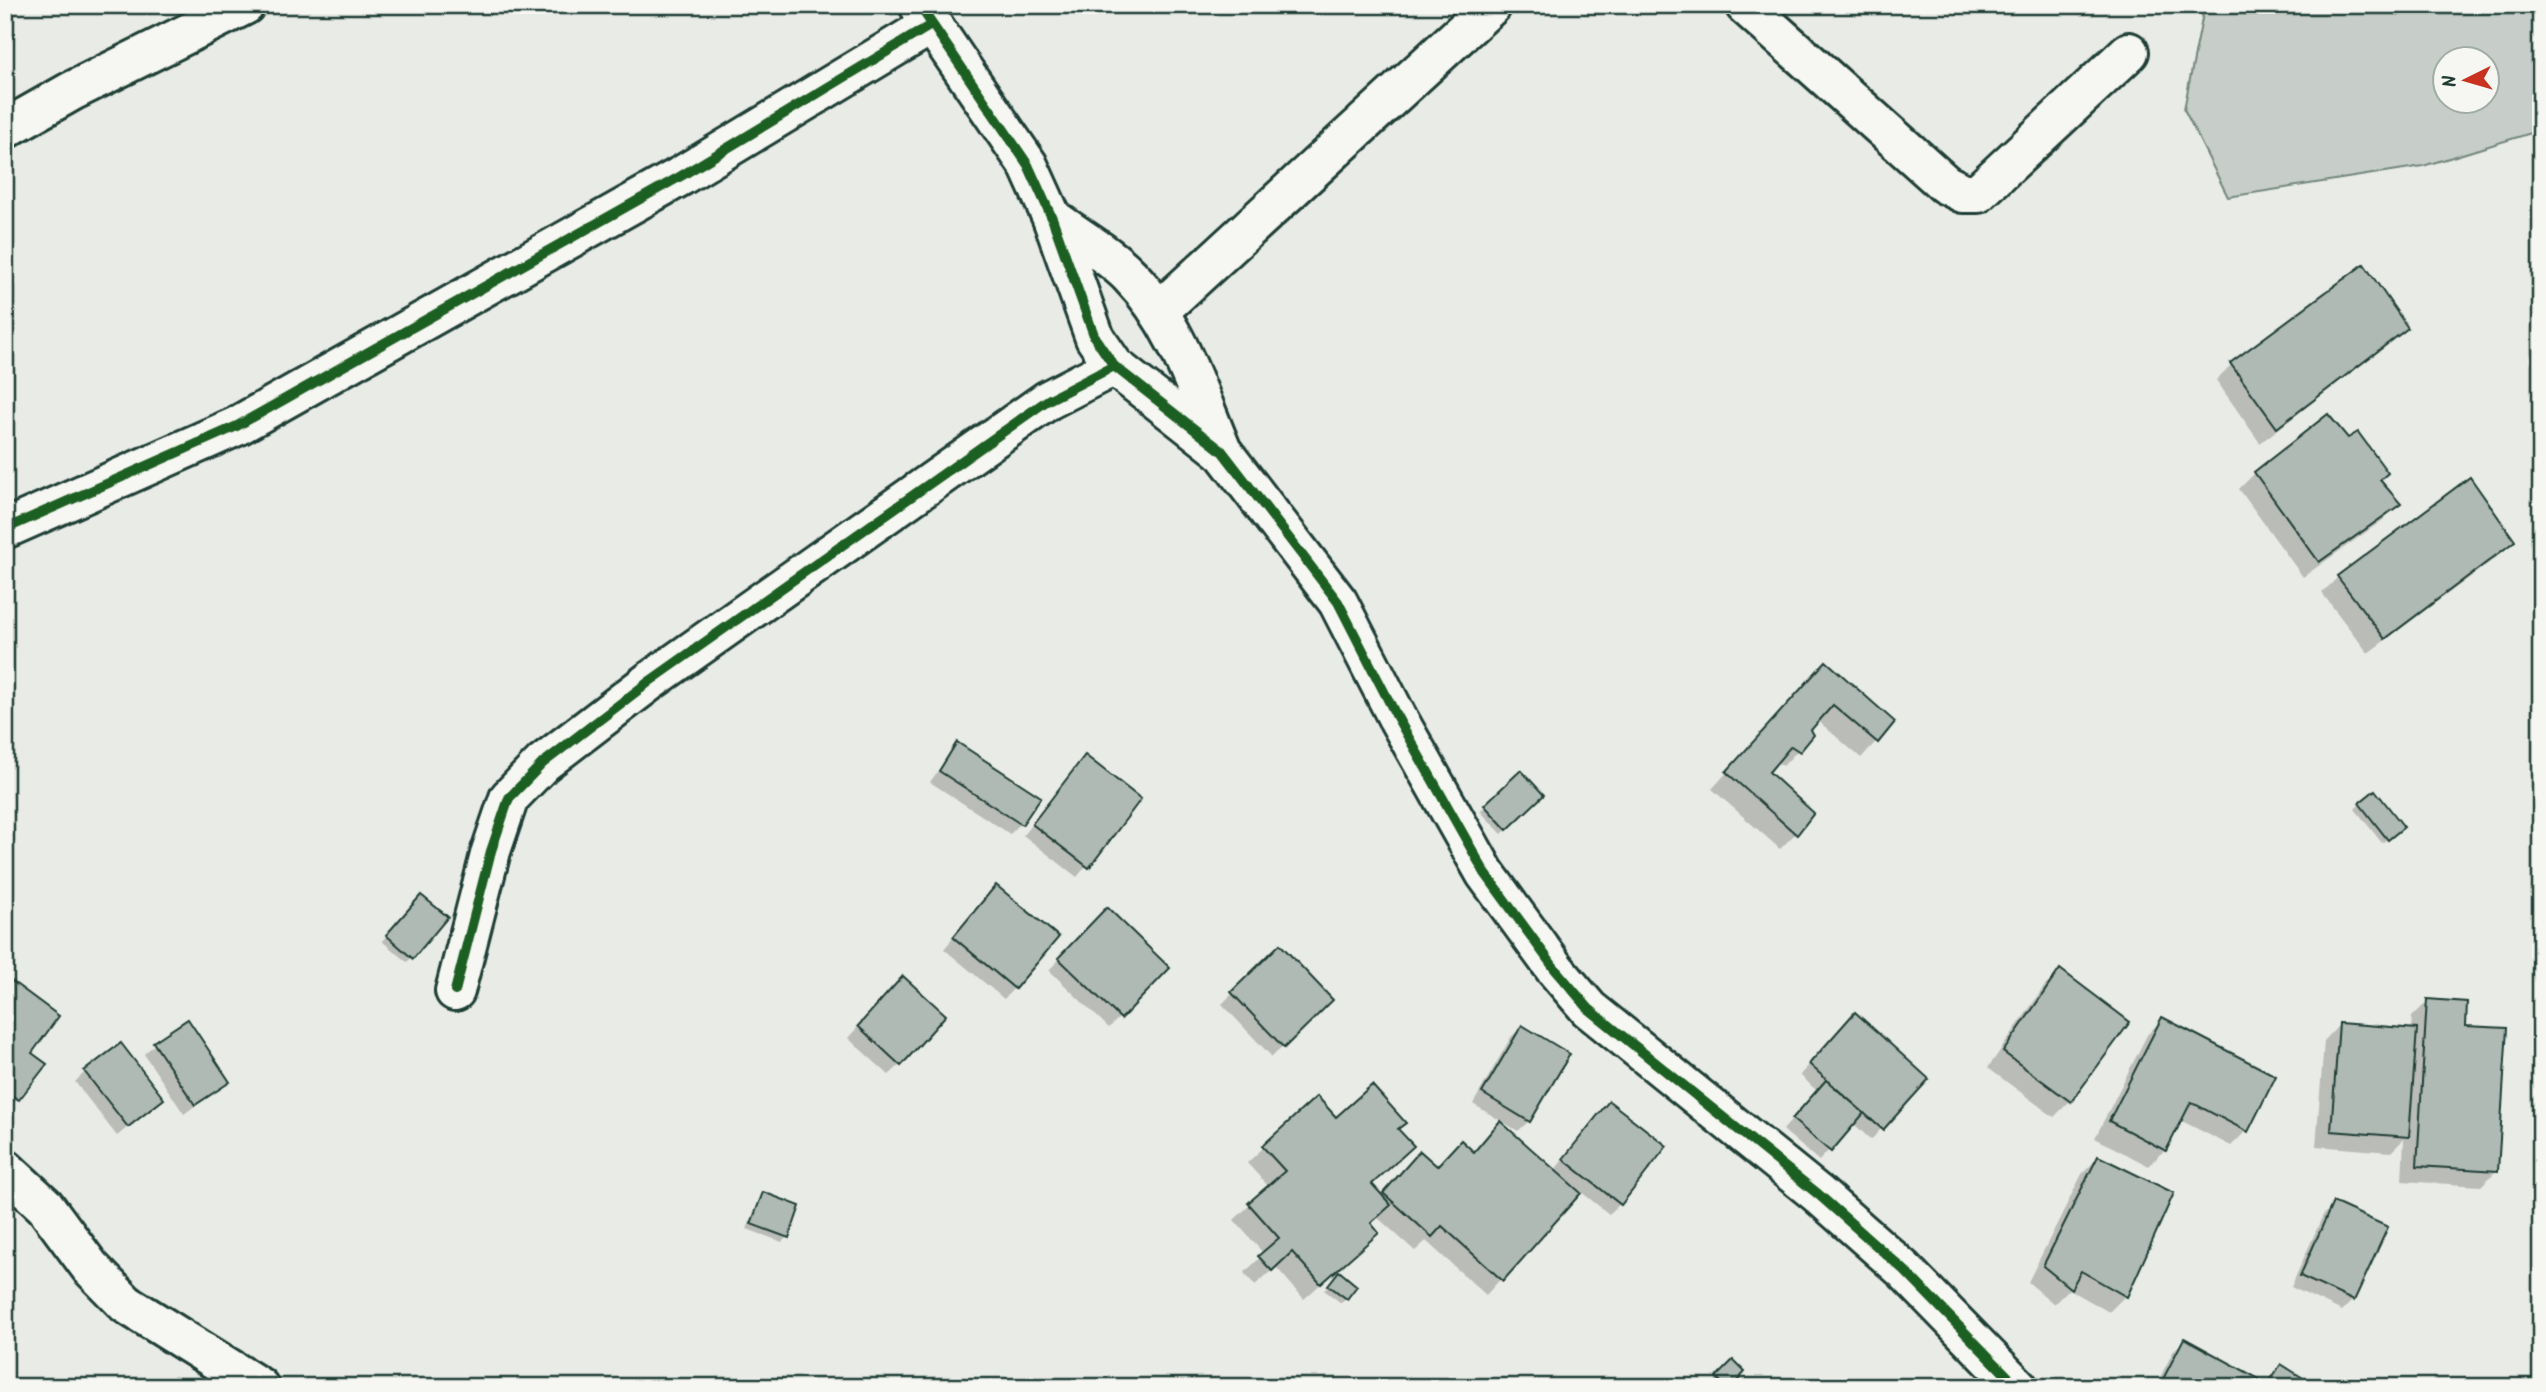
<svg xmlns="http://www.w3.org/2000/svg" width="2546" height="1392" viewBox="0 0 2546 1392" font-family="Kalam,sans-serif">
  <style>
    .green { fill: #c7cec9; stroke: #73867e; stroke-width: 2; fill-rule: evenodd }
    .shadow { fill: #0003 }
    .building { fill: #b0bab5; stroke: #1f3d34; stroke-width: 2 }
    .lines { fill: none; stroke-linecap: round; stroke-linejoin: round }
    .minor-casing { stroke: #1f3d34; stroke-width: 44 }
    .minor { stroke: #f6f6f2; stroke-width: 38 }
    .cycleway-casing { stroke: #f6f6f2; stroke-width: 15 }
    .cycleway { stroke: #1b5e20; stroke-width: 10 }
  </style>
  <rect width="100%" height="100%" fill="#e9ebe7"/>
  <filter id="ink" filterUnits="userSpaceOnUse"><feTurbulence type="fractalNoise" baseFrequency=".0143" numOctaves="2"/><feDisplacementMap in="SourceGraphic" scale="14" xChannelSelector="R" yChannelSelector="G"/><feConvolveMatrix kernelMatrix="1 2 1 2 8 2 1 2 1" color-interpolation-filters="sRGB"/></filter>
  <g filter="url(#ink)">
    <!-- green -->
    <path class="green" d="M2211,5H2541V130L2423,166L2228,197L2184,109L2203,14ZM2444,60H2486V102H2444Z"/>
    <!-- shadow -->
    <g class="shadow">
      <polygon points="2406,327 2390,343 2260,443 2216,380 2231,365"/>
      <polygon points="2255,473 2378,480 2398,504 2383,520 2303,577 2239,489"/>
      <polygon points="2470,480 2513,541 2497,557 2368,653 2322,593 2338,577"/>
      <polygon points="1811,679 1893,723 1861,758 1817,720 1798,750 1783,766 1776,762 1767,772 1796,833 1780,849 1712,789"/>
      <polygon points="958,744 1020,824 1010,834 930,782"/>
      <polygon points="1085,758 1139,800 1077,877 1023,835"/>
      <polygon points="1521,772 1542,795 1502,834 1480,811"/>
      <polygon points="2360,804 2397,831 2382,843 2355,809"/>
      <polygon points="996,887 1014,988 1004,999 944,949"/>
      <polygon points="416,902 412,957 407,962 382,941"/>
      <polygon points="1107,910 1167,968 1109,1028 1049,970"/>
      <polygon points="1280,946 1331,999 1272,1057 1222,1004"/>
      <polygon points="2060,971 2128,1023 2070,1101 2054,1117 1988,1068 2044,987"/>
      <polygon points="5,978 30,1053 18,1099 5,1111"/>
      <polygon points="892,989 900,1065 889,1075 848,1038"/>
      <polygon points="2428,1001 2497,1170 2481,1186 2402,1181 2404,1139 2391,1152 2316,1146 2324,1041 2339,1025 2411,1030 2412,1017"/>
      <polygon points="2162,1019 2247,1130 2231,1146 2180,1120 2165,1150 2149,1166 2095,1138 2147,1035"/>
      <polygon points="1845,1025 1926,1079 1871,1140 1853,1123 1819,1161 1783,1130 1817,1091 1800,1075"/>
      <polygon points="1522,1027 1529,1121 1518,1131 1473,1104 1511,1037"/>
      <polygon points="155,1044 228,1081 184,1114 144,1054"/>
      <polygon points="85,1072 162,1099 117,1136 75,1082"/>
      <polygon points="1317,1098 1336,1120 1396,1129 1371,1185 1380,1196 1420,1153 1436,1168 1473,1153 1500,1124 1554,1171 1599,1114 1620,1204 1609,1214 1580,1191 1486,1295 1426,1241 1415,1251 1377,1217 1369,1224 1361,1248 1304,1299 1276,1267 1255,1285 1244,1273 1264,1254 1234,1220 1269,1187 1247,1163"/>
      <polygon points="2539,1116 2541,1161 2537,1161 2534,1121"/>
      <polygon points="2098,1158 2172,1193 2125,1296 2109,1312 2069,1289 2054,1304 2028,1282 2082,1174"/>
      <polygon points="763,1194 787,1237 782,1242 747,1229"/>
      <polygon points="2333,1205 2353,1300 2342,1311 2291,1287 2323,1215"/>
      <polygon points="1334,1279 1355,1287 1341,1303 1324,1290"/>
      <polygon points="2541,1294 2541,1332 2530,1330 2534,1301"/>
      <polygon points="2185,1340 2257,1387 2155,1387 2174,1350"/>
      <polygon points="1733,1362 1729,1387 1717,1387 1713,1383"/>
    </g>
    <!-- building -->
    <g class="building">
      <polygon points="2364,264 2408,328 2277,428 2230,363"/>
      <polygon points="2328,414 2348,438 2358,432 2388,473 2380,480 2401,504 2319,562 2254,472"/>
      <polygon points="2470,477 2515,541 2385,639 2337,576"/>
      <polygon points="1826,661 1895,722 1878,743 1833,705 1811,730 1814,735 1800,752 1791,746 1769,772 1814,813 1797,835 1726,772"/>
      <polygon points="957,742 1041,797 1022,825 939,771"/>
      <polygon points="1085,755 1141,799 1089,868 1032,824"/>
      <polygon points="1521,770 1544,795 1507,830 1484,805"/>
      <polygon points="2375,790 2404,827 2388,840 2359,803"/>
      <polygon points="996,885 1059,937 1015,989 953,937"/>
      <polygon points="421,895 448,917 413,959 386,935"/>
      <polygon points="1107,907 1170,968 1121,1019 1058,958"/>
      <polygon points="1280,944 1333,1000 1284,1048 1231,992"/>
      <polygon points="2060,969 2130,1022 2071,1102 2003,1052"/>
      <polygon points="5,976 59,1016 32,1053 47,1064 19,1100 5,1091"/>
      <polygon points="903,976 946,1015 901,1066 858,1026"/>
      <polygon points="2427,999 2467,1002 2466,1026 2507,1028 2498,1171 2417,1166"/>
      <polygon points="1855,1012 1929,1079 1883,1130 1809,1064"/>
      <polygon points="2162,1017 2276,1076 2248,1132 2191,1102 2166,1151 2109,1121"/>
      <polygon points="188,1019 230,1082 195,1105 153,1042"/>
      <polygon points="2339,1023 2417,1029 2409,1137 2331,1131"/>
      <polygon points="1522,1025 1570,1054 1530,1122 1482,1093"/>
      <polygon points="121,1043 164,1099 128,1127 84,1071"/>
      <polygon points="1826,1080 1864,1113 1831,1152 1792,1119"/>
      <polygon points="1372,1085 1406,1123 1398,1129 1414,1146 1372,1184 1391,1205 1371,1223 1379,1233 1321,1284 1292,1252 1272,1271 1258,1256 1279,1238 1248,1203 1285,1171 1262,1146 1317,1096 1336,1117"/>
      <polygon points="1609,1101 1667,1146 1621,1205 1563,1159"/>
      <polygon points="1500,1121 1581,1193 1503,1281 1442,1226 1432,1237 1383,1193 1420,1151 1437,1166 1461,1140 1474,1152"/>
      <polygon points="2098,1156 2174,1193 2127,1297 2081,1271 2071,1289 2043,1266"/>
      <polygon points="763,1192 800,1206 789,1238 751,1224"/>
      <polygon points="2333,1202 2388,1227 2354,1301 2300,1276"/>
      <polygon points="1339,1271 1357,1286 1347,1299 1328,1285"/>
      <polygon points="2184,1338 2263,1381 2259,1387 2173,1387 2162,1381"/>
      <polygon points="1733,1360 1745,1372 1732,1387 1726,1387 1716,1377"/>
      <polygon points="2281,1364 2303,1378 2297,1387 2266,1387"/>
    </g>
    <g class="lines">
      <!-- minor casing -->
      <g class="minor-casing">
        <g id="minor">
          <polyline points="919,5 1028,165 1052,218 1095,338 1114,366 1222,451 1338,602 1397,717 1485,873 1555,969 1589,1009 1818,1194 1904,1270 2018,1387"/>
          <polyline points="1745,5 1945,184 1963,193 1978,193 2129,52"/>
          <polyline points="5,129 72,91 245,5"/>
          <path d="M1052,218C1077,237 1109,254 1130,276C1176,323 1195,386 1220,446"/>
          <polyline points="1160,310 1492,5"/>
          <polyline points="5,529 237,426 681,176 931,25"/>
          <polyline points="455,991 491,851 509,798 543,763 650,681 1048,400 1114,366"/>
          <polyline points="5,1169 45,1206 90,1267 126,1304 259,1387"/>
        </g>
      </g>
      <!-- minor -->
      <use href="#minor" class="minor"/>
      <!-- cycleway casing -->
      <g class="cycleway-casing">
        <g id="cycleway">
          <polyline points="919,5 1028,165 1052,218 1095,338 1114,366 1222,451 1338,602 1397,717 1485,873 1555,969 1589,1009 1818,1194 1904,1270 2018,1387"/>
          <polyline points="5,529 237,426 681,176 931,25"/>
          <polyline points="455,991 491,851 509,798 543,763 650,681 1048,400 1114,366"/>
        </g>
      </g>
      <!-- cycleway -->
      <use href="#cycleway" class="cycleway"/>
    </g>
  </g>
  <!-- margin -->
  <rect width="2546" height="1392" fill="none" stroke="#f6f6f2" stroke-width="28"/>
  <rect x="14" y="14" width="2518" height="1364" fill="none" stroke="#1f3d34" stroke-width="2.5" filter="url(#ink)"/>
  <!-- north arrow -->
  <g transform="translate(2466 80) rotate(265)"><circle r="33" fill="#f6f6f2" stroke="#a0aca6" stroke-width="2"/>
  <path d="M0-5L12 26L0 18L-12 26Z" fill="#c8321e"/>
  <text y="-10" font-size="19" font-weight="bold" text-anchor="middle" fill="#1f3d34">N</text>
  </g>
</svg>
